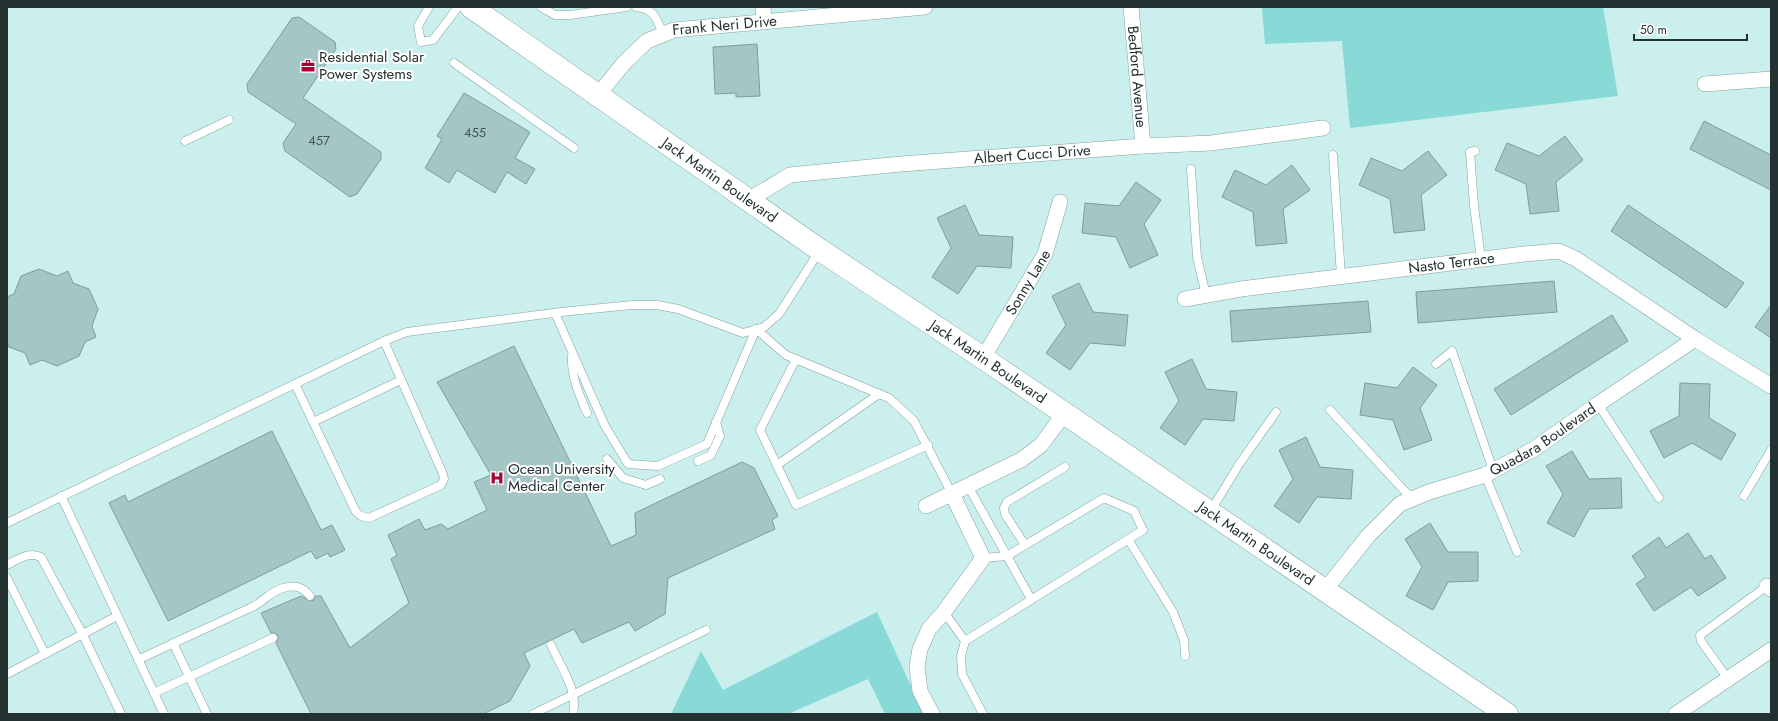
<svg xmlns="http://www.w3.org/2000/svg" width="1778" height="721" viewBox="0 0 1778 721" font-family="Jost,sans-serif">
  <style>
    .green { fill: #89d9d6 }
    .building { fill: #a4c7c5; stroke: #7c9e9d }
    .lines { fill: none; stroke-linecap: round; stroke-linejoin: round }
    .lane-casing { stroke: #81a3a2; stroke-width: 9 }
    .street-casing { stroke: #81a3a2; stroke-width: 16 }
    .secondary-casing { stroke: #81a3a2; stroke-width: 23 }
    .lane { stroke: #fff; stroke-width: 8 }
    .street { stroke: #fff; stroke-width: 15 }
    .secondary { stroke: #fff; stroke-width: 22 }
    .labels { text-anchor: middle; stroke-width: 4; stroke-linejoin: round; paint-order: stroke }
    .number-label { font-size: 13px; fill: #435656 }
    .street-label { font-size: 15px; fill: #233131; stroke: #fff }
    .poi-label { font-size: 15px; fill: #233131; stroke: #fff; text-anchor: start }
  </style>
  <rect width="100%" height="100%" fill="#cbefed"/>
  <!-- green -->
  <g class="green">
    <polygon points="1262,7 1603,7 1618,96 1350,128 1342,41 1265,44"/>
    <polygon points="877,612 924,714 885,714 868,679 788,714 671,714 701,651 723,690"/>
  </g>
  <!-- building -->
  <g class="building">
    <polygon points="299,17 335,42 336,49 303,98 381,152 381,159 357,194 350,197 285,151 283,143 296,124 248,92 247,84 292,18"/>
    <polygon points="757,44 760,96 736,97 736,93 715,94 713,47"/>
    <polygon points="464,93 530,132 515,158 535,169 526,184 507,172 495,193 457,170 449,183 425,168 442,139 437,136"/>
    <polygon points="1704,121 1771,155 1771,190 1690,149"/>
    <polygon points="1565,136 1583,160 1556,182 1559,211 1530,214 1526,184 1495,170 1507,143 1539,156"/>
    <polygon points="1428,151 1447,175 1421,195 1425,230 1394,233 1390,199 1359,185 1371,158 1402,171"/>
    <polygon points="1292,165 1310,190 1283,209 1287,243 1256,246 1253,212 1222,197 1235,170 1266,185"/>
    <polygon points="1136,182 1161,200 1144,224 1158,255 1130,268 1116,237 1082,233 1085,203 1119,206"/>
    <polygon points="965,205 979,235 1013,237 1011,268 977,266 958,294 932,277 951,248 937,218"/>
    <polygon points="1628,205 1744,283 1726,308 1611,231"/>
    <polygon points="39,269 57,276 68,271 73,283 89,289 98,309 92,326 96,337 85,342 79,356 57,366 42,360 30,365 25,353 9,347 7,342 7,297 14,294 21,276"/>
    <polygon points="1554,281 1557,312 1418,323 1416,292"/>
    <polygon points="1079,283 1093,312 1128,315 1125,346 1090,343 1070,370 1046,353 1066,325 1052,296"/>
    <polygon points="1368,301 1371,332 1232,342 1230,311"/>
    <polygon points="1771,305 1771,338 1755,327"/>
    <polygon points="1612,315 1628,341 1511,415 1494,389"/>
    <polygon points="514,346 611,546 636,535 635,513 742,462 754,468 778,516 772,520 775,529 668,578 665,614 635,631 629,622 582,643 574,629 524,653 530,666 510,701 483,714 311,714 276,643 278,639 278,635 274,633 271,633 261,613 301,596 311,601 314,600 315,596 321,596 350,648 409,603 391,559 397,555 388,535 419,519 425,530 441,524 448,529 487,510 474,482 491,475 437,382"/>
    <polygon points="1192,359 1206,389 1237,392 1234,421 1203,419 1185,445 1160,428 1179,401 1165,372"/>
    <polygon points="1413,367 1437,385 1420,408 1432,440 1404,450 1393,420 1360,415 1365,383 1397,388"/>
    <polygon points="1680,383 1710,384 1709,418 1736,434 1721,460 1692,443 1664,458 1650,431 1679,416"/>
    <polygon points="272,431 321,530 332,525 345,550 330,557 328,553 316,559 311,551 168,621 109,503 125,495 128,502"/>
    <polygon points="1306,437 1320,467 1353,470 1351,499 1317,497 1299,523 1274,506 1293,479 1279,450"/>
    <polygon points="1572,451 1589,479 1621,478 1622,508 1589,509 1574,537 1547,523 1563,494 1546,466"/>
    <polygon points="1430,523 1448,552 1478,552 1478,581 1448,582 1433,610 1406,596 1422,567 1405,539"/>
    <polygon points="1688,533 1705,559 1711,555 1726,578 1698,596 1691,587 1654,611 1636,584 1646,577 1632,556 1659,537 1666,548"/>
  </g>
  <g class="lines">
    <!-- lane casing -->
    <g class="lane-casing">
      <g id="lane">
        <polyline points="429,7 418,26 421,42 433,40 458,7"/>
        <polyline points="541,7 555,15 570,15 627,7"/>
        <path d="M636,7C655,9 656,18 663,34"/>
        <polyline points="454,63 574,148"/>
        <polyline points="185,141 229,120"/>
        <polyline points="1475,151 1470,152 1474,206 1481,259"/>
        <polyline points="1333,155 1341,276"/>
        <polyline points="1191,169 1197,257 1206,295"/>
        <polyline points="555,313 605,426 628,464 658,466 707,444 756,329 786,355 889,398 914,421 952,494"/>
        <path d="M572,356C571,377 579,394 587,413"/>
        <polyline points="796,359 760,430 796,505 928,445"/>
        <polyline points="1436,364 1452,351 1493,470"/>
        <polyline points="295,384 356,512 361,516 369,518 441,485 444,479 443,474 384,341"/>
        <polyline points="1598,404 1659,498"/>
        <polyline points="1330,410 1412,499"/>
        <polyline points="313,422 401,380"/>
        <polyline points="607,459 623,478 646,485 660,479"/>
        <polyline points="698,461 711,455 720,436 716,422"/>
        <polyline points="777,465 879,394"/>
        <polyline points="1485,475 1517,552"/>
        <polyline points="968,486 1031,599"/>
        <polyline points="61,496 164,714"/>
        <polyline points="1744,496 1771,450"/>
        <polyline points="1210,512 1240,463 1276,412"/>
        <polyline points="7,523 384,341 407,332 561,312 632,305 657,305 678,309 743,333 764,327 779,314 820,250"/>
        <polyline points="1128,539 1173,612 1184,640 1185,656"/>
        <polyline points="1025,545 1005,514 1004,508 1007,502 1065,467"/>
        <path d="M7,565C19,559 29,551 41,557L83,635L121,714"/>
        <polyline points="7,578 45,654"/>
        <polyline points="944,612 965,641 961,656 962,674 983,714"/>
        <polyline points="965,641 1143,530 1134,511 1104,498 1007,556 983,558"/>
        <polyline points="173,643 207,714"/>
        <path d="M551,645C560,666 579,691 573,714"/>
        <path d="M138,660C175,642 214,625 252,607C263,602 271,591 283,588C295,585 302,586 310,596"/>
        <polyline points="7,674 117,616"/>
        <polyline points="1728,679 1701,641 1700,635 1767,586"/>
        <polyline points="154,693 273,638"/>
        <polyline points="533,714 706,630"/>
      </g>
    </g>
    <!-- street casing -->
    <g class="street-casing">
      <g id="street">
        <polyline points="763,7 764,21"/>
        <path id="s1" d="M1131,7L1143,146"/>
        <polyline points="1705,84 1771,79"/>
        <path id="s2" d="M598,95L624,63L647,41L674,30L925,7"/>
        <path id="s3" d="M748,200L790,175L901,164L1143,146L1211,143L1323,128"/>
        <path id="s4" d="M1185,299L1241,289L1524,254L1559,251L1576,259L1695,339"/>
        <path id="s5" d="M983,358L1045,254L1060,202"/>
        <polyline points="926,506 1021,460 1041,445 1064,414"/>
        <polyline points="1767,586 1771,589"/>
        <path id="s6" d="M1325,590L1368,536L1400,504L1429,492L1485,475L1534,449L1598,404L1695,339L1771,386"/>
        <polyline points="932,714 920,691 917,667 920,649 929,629 944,612 983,558 952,494"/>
        <polyline points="1676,714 1771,650"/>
      </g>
    </g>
    <!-- secondary casing -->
    <g class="secondary-casing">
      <g id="secondary">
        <path id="s7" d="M471,7L820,250L983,358L1507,714"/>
      </g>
    </g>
    <!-- lane -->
    <use href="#lane" class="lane"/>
    <!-- street -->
    <use href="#street" class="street"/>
    <!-- secondary -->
    <use href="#secondary" class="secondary"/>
  </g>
  <!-- icons -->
  <defs>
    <g id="office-bare" transform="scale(1.08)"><path d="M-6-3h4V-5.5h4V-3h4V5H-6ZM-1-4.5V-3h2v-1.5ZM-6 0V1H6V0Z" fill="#a30538" stroke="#fff" stroke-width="2.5" paint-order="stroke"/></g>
    <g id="hospital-bare" transform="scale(1.08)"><path d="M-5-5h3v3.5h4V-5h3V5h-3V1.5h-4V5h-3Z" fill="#a30538" stroke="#fff" stroke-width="2.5" paint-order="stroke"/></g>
  </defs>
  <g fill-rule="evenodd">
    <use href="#office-bare" x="308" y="66"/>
    <use href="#hospital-bare" x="497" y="478"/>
  </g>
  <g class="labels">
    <!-- number labels -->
    <g class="number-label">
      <text x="475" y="137">455</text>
      <text x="319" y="145">457</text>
    </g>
    <!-- street labels -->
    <g class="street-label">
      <text dy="5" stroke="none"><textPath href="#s2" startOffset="153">Frank Neri Drive</textPath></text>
      <text dy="5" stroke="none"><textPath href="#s1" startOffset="70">Bedford Avenue</textPath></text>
      <text dy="5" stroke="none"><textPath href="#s3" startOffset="292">Albert Cucci Drive</textPath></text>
      <text dy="5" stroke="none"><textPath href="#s7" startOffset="303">Jack Martin Boulevard</textPath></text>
      <text dy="5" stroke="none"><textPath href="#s4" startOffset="269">Nasto Terrace</textPath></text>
      <text dy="5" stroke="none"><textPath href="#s5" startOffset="88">Sonny Lane</textPath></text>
      <text dy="5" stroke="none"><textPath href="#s7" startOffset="627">Jack Martin Boulevard</textPath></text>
      <text dy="5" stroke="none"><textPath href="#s6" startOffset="272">Quadara Boulevard</textPath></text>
      <text dy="5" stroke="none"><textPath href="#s7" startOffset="951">Jack Martin Boulevard</textPath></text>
    </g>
    <!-- poi labels -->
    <g class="poi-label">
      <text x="319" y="62">Residential Solar<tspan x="319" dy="17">Power Systems</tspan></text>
      <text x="508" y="474">Ocean University<tspan x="508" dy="17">Medical Center</tspan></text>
    </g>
  </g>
  <!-- border -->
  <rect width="1778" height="721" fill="none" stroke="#233131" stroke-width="16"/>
  <!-- scale -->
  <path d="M1634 34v6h113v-6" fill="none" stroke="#233131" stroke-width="2"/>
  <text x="1640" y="34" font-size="12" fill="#233131" stroke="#ffffff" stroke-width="3" paint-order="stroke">50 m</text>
</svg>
